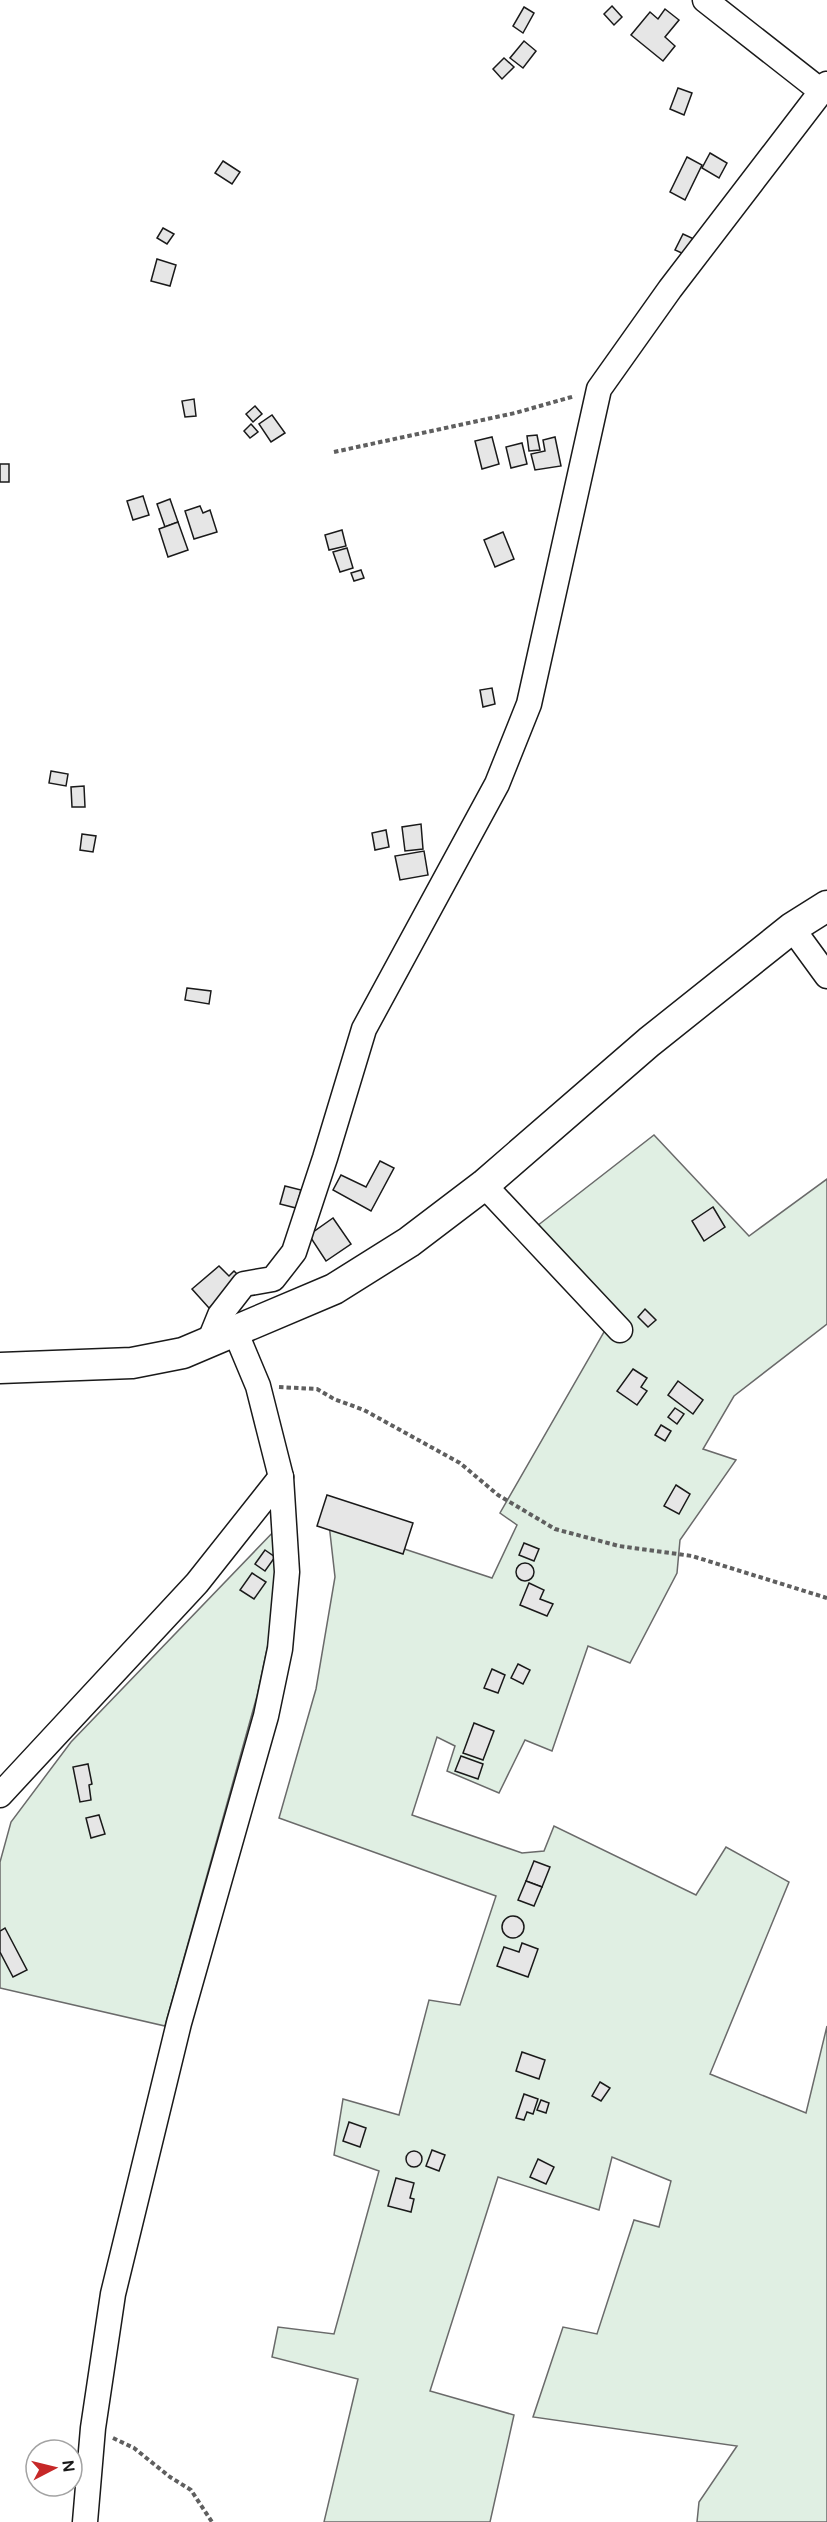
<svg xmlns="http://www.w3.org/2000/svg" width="827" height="2522" viewBox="0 0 827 2522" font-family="'DM Sans',sans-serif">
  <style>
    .green { fill: #e0efe3; stroke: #6a6a6a; stroke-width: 1.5 }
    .building { fill: #e6e6e6; stroke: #1a1a1a; stroke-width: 1.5 }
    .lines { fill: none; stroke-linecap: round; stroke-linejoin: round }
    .minor-casing { stroke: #1a1a1a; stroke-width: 27 }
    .major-casing { stroke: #1a1a1a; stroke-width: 33 }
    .path { stroke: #5f5f5f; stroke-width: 4; stroke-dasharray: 4.5 3; stroke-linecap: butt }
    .minor { stroke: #fff; stroke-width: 24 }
    .major { stroke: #fff; stroke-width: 30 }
  </style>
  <rect width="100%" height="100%" fill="#fff"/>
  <!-- green -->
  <g class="green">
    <polygon points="654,1135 749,1236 827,1179 827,1324 734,1396 703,1449 736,1460 680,1540 677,1573 630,1663 588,1646 552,1751 525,1740 499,1793 447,1771 455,1746 437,1737 412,1815 522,1853 544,1851 554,1826 696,1895 726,1847 789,1882 710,2074 806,2113 827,2026 827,2522 697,2522 699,2502 737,2446 533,2417 563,2327 597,2334 634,2220 659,2227 671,2181 612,2157 599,2210 498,2177 430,2391 514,2415 490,2522 324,2522 358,2379 272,2357 278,2327 334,2334 379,2171 334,2155 343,2099 399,2115 429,2000 460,2005 496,1896 279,1818 316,1689 335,1577 329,1524 492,1578 517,1525 500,1513 616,1311 537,1226"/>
    <polygon points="278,1527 279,1592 257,1696 165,2026 0,1988 0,1862 11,1822 71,1742"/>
  </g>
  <!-- building -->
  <g class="building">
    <polygon points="612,6 622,17 614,25 604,14"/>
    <polygon points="524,7 534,13 523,33 513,26"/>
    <polygon points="665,9 679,20 665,37 675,46 663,61 631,35 650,12 658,19"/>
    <polygon points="524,41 536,51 523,68 510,58"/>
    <polygon points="504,58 514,67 502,79 493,69"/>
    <polygon points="678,88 692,93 684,115 670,109"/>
    <polygon points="710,153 727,163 719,178 702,168"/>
    <polygon points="687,157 702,165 685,200 670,192"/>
    <polygon points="223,161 240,172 232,184 215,173"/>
    <polygon points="163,228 174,234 167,244 157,238"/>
    <polygon points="683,234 694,239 686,255 675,250"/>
    <polygon points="157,259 176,265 170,286 151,281"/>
    <polygon points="194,399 196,416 185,417 182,401"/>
    <polygon points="255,406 262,414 253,422 246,414"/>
    <polygon points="272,415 285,433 271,442 259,424"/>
    <polygon points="251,424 258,432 250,438 244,431"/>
    <polygon points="537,435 540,450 529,451 527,436"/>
    <polygon points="492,437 499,464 482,469 475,441"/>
    <polygon points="555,437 561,466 535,470 531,454 545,451 543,440"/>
    <polygon points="522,443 527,464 511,468 506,447"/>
    <rect x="0" y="464" width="9" height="18"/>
    <polygon points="143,496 149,515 133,520 127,501"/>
    <polygon points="170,499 178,522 165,527 157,504"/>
    <polygon points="200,506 203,513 210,510 217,532 194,539 185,511"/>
    <polygon points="178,522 188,550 168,557 159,529"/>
    <polygon points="342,530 346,546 329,550 325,535"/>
    <polygon points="503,532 514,559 495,567 484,540"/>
    <polygon points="347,548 353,568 340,572 333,552"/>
    <polygon points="361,570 364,578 354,581 351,573"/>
    <polygon points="492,688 495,704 483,707 480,690"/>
    <polygon points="51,771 68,774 66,786 49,783"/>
    <polygon points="84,786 85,807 72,807 71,787"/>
    <polygon points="421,824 423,849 405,851 402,827"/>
    <polygon points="386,830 389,847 375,850 372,833"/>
    <polygon points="82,834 96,836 93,852 80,850"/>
    <polygon points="424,851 428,875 400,880 395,856"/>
    <polygon points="187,988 211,991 209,1004 185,1000"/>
    <polygon points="380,1161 394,1168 371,1211 333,1190 341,1175 366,1187"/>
    <polygon points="285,1186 301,1190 296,1208 280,1204"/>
    <polygon points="713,1207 725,1227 704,1241 692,1221"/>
    <polygon points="333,1218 351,1244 326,1261 309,1235"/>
    <polygon points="219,1266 229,1276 234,1271 242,1279 209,1308 192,1289"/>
    <polygon points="645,1309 656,1320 648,1327 638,1317"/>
    <polygon points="633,1369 647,1378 641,1387 647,1391 637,1405 617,1391"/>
    <polygon points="678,1381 703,1400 693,1414 668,1395"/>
    <polygon points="675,1408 684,1414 677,1424 668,1417"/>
    <polygon points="661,1425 671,1431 665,1441 655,1435"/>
    <polygon points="676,1485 690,1494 679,1514 664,1506"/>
    <polygon points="327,1495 413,1523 403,1554 317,1526"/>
    <polygon points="524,1543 539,1549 534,1561 519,1555"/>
    <polygon points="265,1550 275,1557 265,1571 255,1564"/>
    <circle cx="525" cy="1572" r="9"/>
    <polygon points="252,1573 266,1582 254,1599 240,1590"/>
    <polygon points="529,1583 544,1590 540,1599 553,1604 547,1616 520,1605"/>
    <polygon points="518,1664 530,1670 523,1684 511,1678"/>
    <polygon points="492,1669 505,1675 498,1693 484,1688"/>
    <polygon points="474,1723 494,1731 483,1760 463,1753"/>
    <polygon points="461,1756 483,1764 478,1779 455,1771"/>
    <polygon points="88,1764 92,1784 89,1785 91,1800 80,1802 73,1767"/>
    <polygon points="99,1815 105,1834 91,1838 86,1818"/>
    <polygon points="534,1861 550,1867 542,1887 526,1881"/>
    <polygon points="526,1881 542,1887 534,1906 518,1900"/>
    <circle cx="513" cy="1927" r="11"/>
    <polygon points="5,1928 27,1970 13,1977 0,1952 0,1931"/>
    <polygon points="522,1943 538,1949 528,1977 497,1966 504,1947 519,1952"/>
    <polygon points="522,2052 545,2060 539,2079 516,2071"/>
    <polygon points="600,2082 610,2088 601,2101 592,2096"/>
    <polygon points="524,2094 538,2099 533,2114 527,2112 524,2120 516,2118"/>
    <polygon points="541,2100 549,2103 546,2113 537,2110"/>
    <polygon points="349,2122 366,2128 360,2147 343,2141"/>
    <polygon points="432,2150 445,2155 439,2171 426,2166"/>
    <circle cx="414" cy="2159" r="8"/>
    <polygon points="538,2159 554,2167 546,2184 530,2177"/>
    <polygon points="396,2178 414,2183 410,2198 414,2199 411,2212 388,2206"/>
  </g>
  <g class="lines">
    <!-- minor casing -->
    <g class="minor-casing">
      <g id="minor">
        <polyline points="705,0 821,91"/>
        <polyline points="792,928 827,976"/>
        <polyline points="484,1185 620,1330"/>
        <polyline points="209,1342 220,1315 244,1284 273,1279 294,1252 325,1158 364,1029 497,784 529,704 599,389 670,289 827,84"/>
        <polyline points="0,1795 197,1583 281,1477"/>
        <polyline points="85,2522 93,2428 113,2294 179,2023 266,1716 280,1649 287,1572 281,1477 258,1386 235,1331"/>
      </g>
    </g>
    <!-- major casing -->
    <g class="major-casing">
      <polyline id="major" points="0,1368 132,1363 183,1353 334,1289 409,1242 484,1185 649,1042 792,928 827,906"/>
    </g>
    <!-- path -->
    <g class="path">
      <polyline points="334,452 515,413 575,396"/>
      <polyline points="279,1387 317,1389 334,1399 364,1410 460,1463 498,1495 555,1529 619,1546 692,1556 827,1598"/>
      <polyline points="113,2438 134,2448 170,2477 191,2490 212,2522"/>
    </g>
    <!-- minor -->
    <use href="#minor" class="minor"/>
    <!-- major -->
    <use href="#major" class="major"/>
  </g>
  <!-- north arrow -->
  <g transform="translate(54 2468) rotate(83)"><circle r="28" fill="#ffffff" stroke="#a3a3a3" stroke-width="1.5"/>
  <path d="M0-4.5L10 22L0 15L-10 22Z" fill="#c62828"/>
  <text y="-9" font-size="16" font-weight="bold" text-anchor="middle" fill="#1a1a1a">N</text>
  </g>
</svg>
